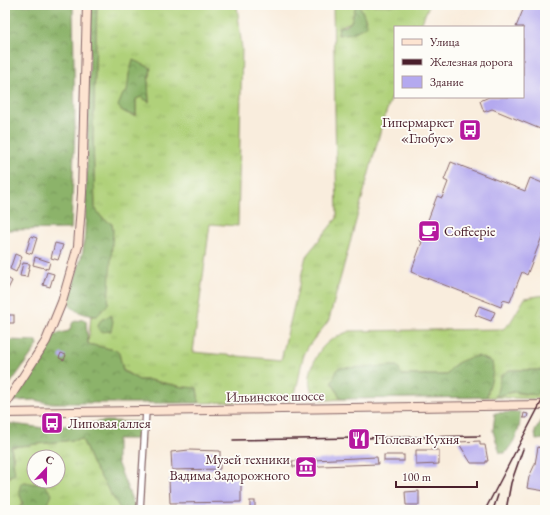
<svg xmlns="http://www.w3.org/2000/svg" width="550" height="515" viewBox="0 0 550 515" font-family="'EB Garamond',serif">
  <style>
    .grass { fill: url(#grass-tufts); stroke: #7d7852; fill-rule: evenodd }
    .forest { fill: url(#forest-crowns); stroke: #6b694a }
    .building { fill: #b4a9ef }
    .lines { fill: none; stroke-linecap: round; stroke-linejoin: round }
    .street-casing { stroke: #876769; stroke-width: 8 }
    .secondary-casing { stroke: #876769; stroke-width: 10 }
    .street { stroke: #fff; stroke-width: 5.5 }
    .secondary { stroke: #fde4d1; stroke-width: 8 }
    .rail { stroke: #4a1f2b; stroke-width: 1.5 }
    .labels { text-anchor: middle; stroke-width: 3.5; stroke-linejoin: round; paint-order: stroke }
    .poi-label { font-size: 14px; fill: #4a1f2b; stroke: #fdfcf7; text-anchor: start }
    .street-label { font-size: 14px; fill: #4a1f2b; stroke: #fdfcf7 }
  </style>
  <defs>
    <pattern id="grass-tufts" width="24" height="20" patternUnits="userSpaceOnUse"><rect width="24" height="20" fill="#b0d17a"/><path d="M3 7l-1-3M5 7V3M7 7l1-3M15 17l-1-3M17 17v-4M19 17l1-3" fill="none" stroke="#99b36a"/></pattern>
    <pattern id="forest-crowns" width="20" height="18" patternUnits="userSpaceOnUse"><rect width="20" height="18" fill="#8cb36a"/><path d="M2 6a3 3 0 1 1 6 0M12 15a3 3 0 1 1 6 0" fill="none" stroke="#749157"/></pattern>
  </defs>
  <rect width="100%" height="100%" fill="#fdfcf7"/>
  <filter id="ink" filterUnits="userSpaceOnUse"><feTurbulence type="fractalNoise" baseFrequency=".025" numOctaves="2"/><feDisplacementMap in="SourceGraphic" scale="8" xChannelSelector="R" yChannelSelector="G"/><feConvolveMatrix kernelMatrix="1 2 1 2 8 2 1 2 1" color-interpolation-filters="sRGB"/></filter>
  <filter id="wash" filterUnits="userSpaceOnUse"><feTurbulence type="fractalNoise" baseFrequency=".012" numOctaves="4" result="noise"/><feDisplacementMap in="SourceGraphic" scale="16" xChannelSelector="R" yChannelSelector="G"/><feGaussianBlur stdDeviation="0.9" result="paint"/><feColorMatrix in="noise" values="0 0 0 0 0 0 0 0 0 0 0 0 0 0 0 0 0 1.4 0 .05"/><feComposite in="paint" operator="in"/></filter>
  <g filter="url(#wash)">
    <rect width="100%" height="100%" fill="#f9eddd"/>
    <!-- grass -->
    <g class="grass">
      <path d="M97,5H237L242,49L238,226L210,224L193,352L281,360L306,256L337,218L333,5H356L351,22L339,27L338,35L366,20L359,5H429L420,27H395V89L384,118L329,320C321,332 309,342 304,355C299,370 299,386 292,400L199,403L197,388L183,387L150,380H139L123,370L119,353L115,350L88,344L91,316H97L112,224L102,218L95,208L93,138ZM151,73L148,82L149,102L141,97L136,99V115H131L121,110L129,88V74Z"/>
      <path d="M545,295V374L543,370H509L497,396L514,392L531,395L543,383L545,375V385L538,399L487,397C489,382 495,377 492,362C475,360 455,355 448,375H402L332,382L341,399C336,399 327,401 322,399C299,393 313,358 323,347C330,339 340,335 350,331L503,329L510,323L525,298Z"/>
      <path d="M82,439L92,463L121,510H43L45,504L51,498L43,483L34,484L25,482C23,498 26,512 5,510V478H9L14,460L11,447ZM34,457H58V481H34Z"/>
    </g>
    <!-- forest -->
    <g class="forest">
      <polygon points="5,5 73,5 75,126 71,229 5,230"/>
      <path d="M97,5L93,138L95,208L102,218L112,224L113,230L108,304L97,316C87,315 72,312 68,302L83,251L85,232L91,8Z"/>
      <path d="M356,5H359C363,12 366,19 366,26L353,33L338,35L339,27L346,26L351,22Z"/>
      <path d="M133,60L151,68L148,82L149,102L141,97L136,99V115C129,115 122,112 118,106L123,94L127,92L129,74Z"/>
      <polygon points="110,315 113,321 111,331 100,332 98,326 100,321"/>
      <polygon points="83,319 86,321 88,344 115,350 119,353 123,371 139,380 149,380 183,387 197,388 199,403 48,403 34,400 13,401 15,395 51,335 69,331 73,322"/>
      <polygon points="5,340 37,341 38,345 5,391"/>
      <path d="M478,356L492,362C495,376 489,383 487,397L341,399L332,382L338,368L397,366L402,375H447C453,362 465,359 478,356Z"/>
      <polygon points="509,370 543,370 545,375 539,392 536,395 514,392 496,396 501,376"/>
      <path d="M520,412C521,429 516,440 505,453H500L493,431L495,413Z"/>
      <polygon points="545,415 545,439 536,440 535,431"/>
      <polygon points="107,421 141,422 140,439 117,439 117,462 136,510 121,510 92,463 82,439 11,447 15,474 5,478 5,423 44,428"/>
      <path d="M25,482L34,484L43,483L52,494C51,500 45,504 43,510H16L23,504L19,491L21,483Z"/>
    </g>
    <g id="blocks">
      <!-- building -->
      <g class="building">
        <polygon points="525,5 545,5 545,131 492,109 484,112 480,101 489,97 523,97 523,27 516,27"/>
        <polygon points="451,162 525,191 530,178 545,184 545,229 527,275 522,272 510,302 503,300 501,307 411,272 422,242 420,241 437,196 442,198 448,182 444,180"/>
        <polygon points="31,236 37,238 32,254 26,252"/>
        <polygon points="55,243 63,245 58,260 51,258"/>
        <polygon points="15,254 22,257 16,272 10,269"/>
        <polygon points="35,257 50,262 48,269 33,265"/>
        <polygon points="23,263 30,264 27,277 20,276"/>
        <polygon points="47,272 54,274 50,287 43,285"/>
        <polygon points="6,277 12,281 5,295 5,278"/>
        <polygon points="479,306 495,312 491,321 475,315"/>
        <rect x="5" y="315" width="9" height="8"/>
        <polygon points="61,353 66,355 64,360 59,358"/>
        <polygon points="524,413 528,414 527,418 523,418"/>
        <polygon points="480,441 480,445 485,445 488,461 486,461 486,463 471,463 458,442"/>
        <polygon points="538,447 545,449 545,491 527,488 529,477 535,464"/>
        <polygon points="189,450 220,451 220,469 172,470 171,452"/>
        <polygon points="416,450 439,450 439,464 416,465"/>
        <rect x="384" y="455" width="20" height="6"/>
        <polygon points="377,457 378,464 293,467 292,461"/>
        <polygon points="241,478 241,502 170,503 169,479"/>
        <polygon points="419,491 419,505 406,505 405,492"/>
        <rect x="250" y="501" width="5" height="7"/>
      </g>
    </g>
  </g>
  <g filter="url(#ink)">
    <use href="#blocks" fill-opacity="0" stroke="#876769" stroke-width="1"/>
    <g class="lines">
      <!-- street casing -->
      <g class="street-casing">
        <polyline id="street" points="140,510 146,411"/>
      </g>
      <!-- secondary casing -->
      <g class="secondary-casing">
        <g id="secondary">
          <polyline points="5,405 46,341 62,302 78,246 82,193 87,5"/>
          <polyline points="5,413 545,405"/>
        </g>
      </g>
      <!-- street -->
      <use href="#street" class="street"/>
      <!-- secondary -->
      <use href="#secondary" class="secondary"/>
      <!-- rail -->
      <g class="rail">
        <polyline points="233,440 480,436"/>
        <polyline points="485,510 545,395"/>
        <polyline points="493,510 498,495"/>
        <polyline points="506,510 511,483 523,449"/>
      </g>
    </g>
  </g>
  <!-- icons -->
  <defs>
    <g id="bus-square" transform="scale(1.15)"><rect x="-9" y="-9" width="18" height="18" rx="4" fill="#b5179e" stroke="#fdfcf7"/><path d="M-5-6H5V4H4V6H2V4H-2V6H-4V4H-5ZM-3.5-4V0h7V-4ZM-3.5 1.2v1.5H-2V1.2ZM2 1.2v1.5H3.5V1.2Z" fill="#fff"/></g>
    <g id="cafe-square" transform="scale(1.15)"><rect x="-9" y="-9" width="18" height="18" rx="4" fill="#b5179e" stroke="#fdfcf7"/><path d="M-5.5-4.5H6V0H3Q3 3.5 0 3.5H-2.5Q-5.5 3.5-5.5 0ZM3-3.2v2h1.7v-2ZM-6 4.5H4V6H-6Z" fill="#fff"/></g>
    <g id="restaurant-square" transform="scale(1.15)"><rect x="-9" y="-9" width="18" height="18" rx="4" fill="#b5179e" stroke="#fdfcf7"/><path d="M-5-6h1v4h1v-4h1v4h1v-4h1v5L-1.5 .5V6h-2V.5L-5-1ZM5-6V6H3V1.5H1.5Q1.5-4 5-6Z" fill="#fff"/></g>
    <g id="museum-square" transform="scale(1.15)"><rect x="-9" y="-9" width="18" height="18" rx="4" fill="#b5179e" stroke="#fdfcf7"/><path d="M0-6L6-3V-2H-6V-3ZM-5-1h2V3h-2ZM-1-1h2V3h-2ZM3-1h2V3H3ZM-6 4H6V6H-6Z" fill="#fff"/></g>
  </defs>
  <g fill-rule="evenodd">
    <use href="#bus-square" x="470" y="130"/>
    <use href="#cafe-square" x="429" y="231"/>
    <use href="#bus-square" x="52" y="423"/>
    <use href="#restaurant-square" x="359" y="439"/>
    <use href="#museum-square" x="306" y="467"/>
  </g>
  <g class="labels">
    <!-- poi labels -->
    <g class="poi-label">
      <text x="454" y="127" text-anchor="end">Гипермаркет<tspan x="454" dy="16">«Глобус»</tspan></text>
      <text x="444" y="236">Coffeepie</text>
      <text x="68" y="428">Липовая аллея</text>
      <text x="374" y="444">Полевая Кухня</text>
      <text x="290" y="464" text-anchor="end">Музей техники<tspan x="290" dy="16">Вадима Задорожного</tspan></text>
    </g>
    <!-- street labels -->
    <g class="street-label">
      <text transform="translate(275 396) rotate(-1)" y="5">Ильинское шоссе</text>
    </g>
  </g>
  <!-- margin -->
  <rect width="550" height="515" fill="none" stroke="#fdfcf7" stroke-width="20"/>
  <!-- legend -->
  <rect x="394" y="26" width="130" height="72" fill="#fdfcf7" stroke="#b5a4a5"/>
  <rect x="402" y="39" width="20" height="6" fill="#fde4d1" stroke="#b5a4a5"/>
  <text x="430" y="46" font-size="12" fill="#4a1f2b">Улица</text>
  <rect x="402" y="59" width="20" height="6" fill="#4a1f2b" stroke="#b5a4a5"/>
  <text x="430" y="66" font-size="12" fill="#4a1f2b">Железная дорога</text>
  <rect x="402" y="76" width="20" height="12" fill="#b4a9ef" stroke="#b5a4a5"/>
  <text x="430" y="86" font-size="12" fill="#4a1f2b">Здание</text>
  <!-- north arrow -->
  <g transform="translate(46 469) rotate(22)"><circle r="19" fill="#fdfcf7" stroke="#b5a4a5"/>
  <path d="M0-3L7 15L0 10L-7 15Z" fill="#b5179e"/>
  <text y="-6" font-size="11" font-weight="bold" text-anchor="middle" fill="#4a1f2b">С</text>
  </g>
  <!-- scale -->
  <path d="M396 481v6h81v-6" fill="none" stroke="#4a1f2b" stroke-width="2"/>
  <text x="402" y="481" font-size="12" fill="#4a1f2b" stroke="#fdfcf7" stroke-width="3" paint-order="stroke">100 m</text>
</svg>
